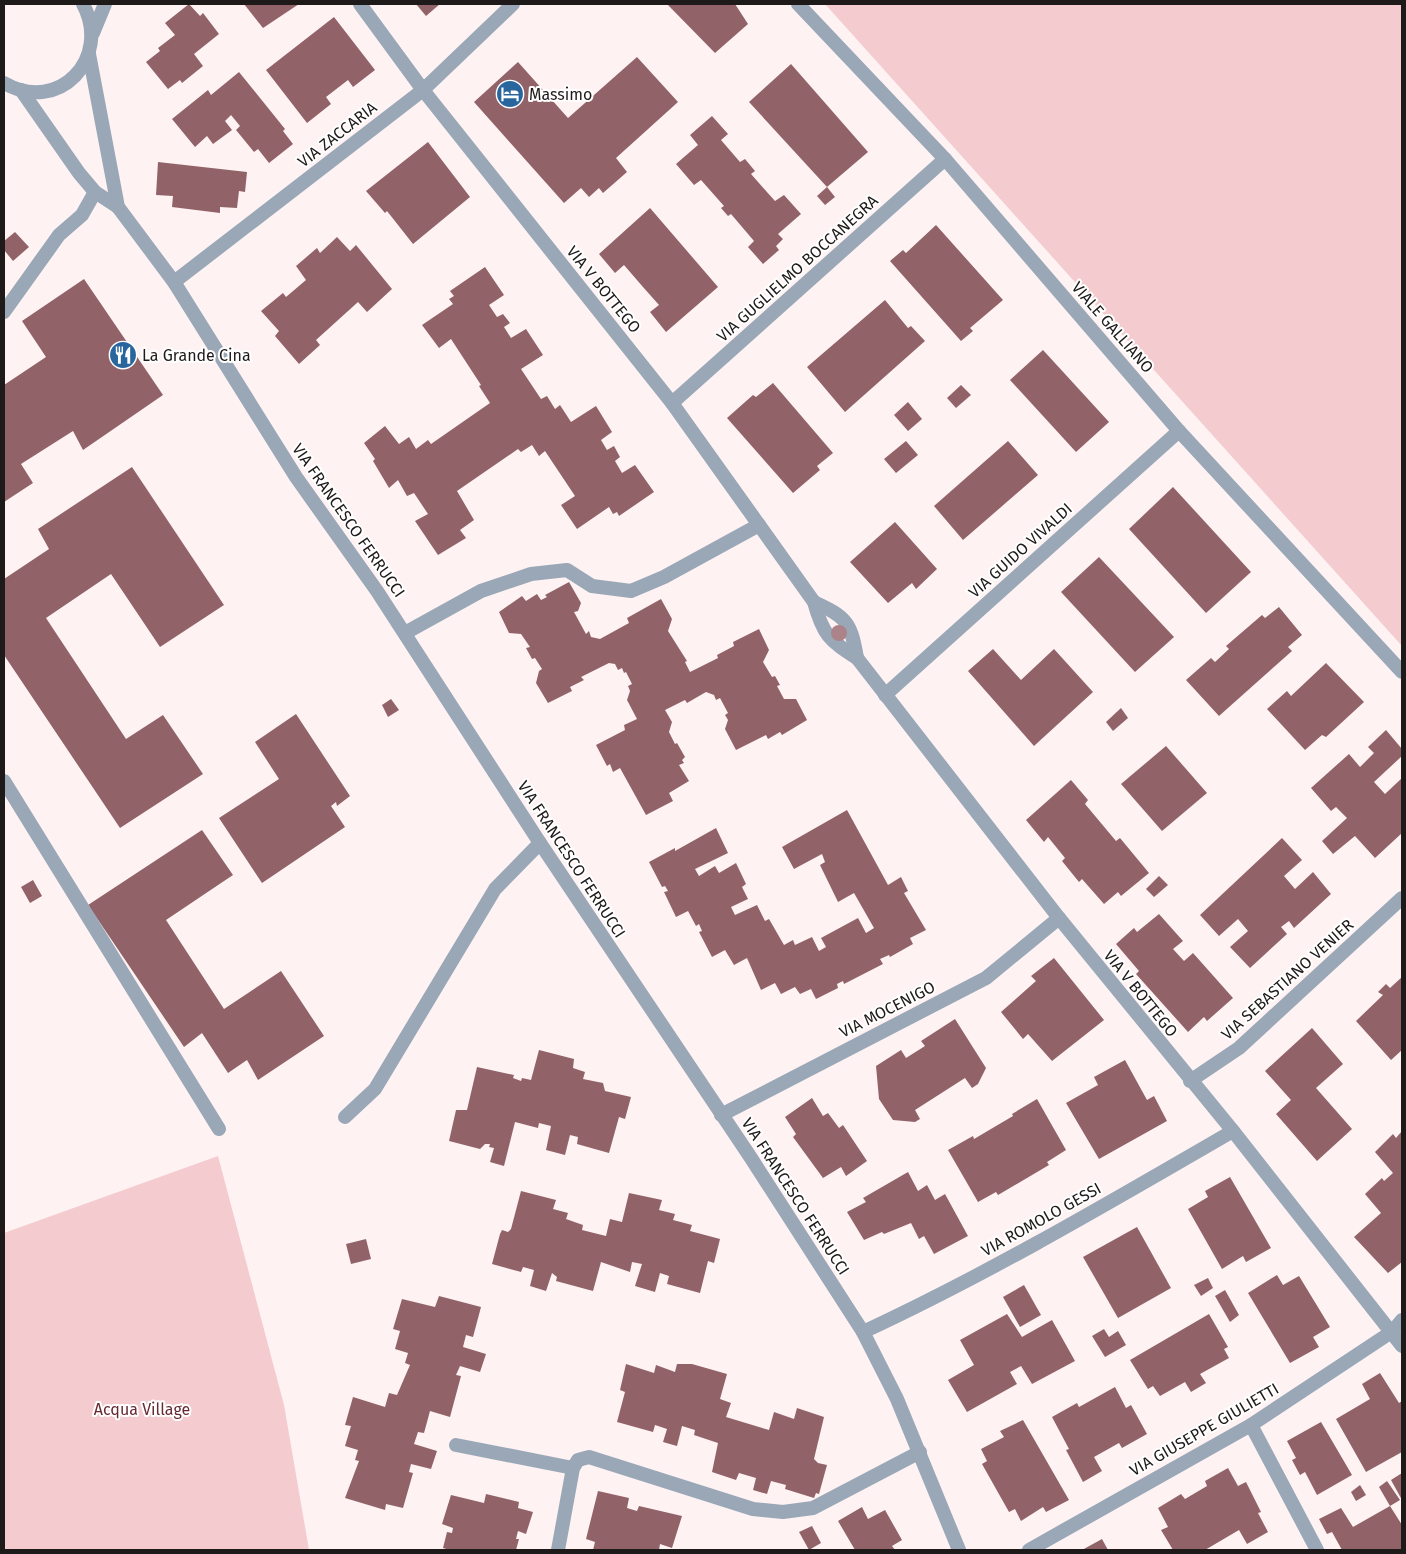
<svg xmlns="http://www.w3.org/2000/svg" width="1406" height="1554" viewBox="0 0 1406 1554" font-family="'Fira Sans',sans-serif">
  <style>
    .green { fill: #f4cbce }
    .building { fill: #916368 }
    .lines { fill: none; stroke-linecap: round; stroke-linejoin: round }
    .service { stroke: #99a7b6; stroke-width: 14 }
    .minor { stroke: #99a7b6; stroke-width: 14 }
    .tree { fill: #ab8389 }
    .labels { text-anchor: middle; stroke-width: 4; stroke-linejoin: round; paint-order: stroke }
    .poi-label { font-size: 16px; fill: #1f1a1a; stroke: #fff; text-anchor: start }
    .street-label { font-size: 16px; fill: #1f1a1a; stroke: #fff }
    .park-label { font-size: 16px; fill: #672932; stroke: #fff }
  </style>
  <rect width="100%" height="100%" fill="#fef2f3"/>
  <!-- green -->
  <g class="green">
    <polygon points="825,4 1402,4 1402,646"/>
    <polygon points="218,1156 284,1405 309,1550 4,1550 4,1233"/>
  </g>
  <!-- building -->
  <g class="building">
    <polygon points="189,4 200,16 203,13 219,34 194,54 203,66 182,83 180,80 168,89 146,62 160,51 158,48 175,35 165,23"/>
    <polygon points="244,4 299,4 263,28"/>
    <polygon points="416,4 440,4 426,16"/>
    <polygon points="667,4 735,4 748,24 715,53"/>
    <polygon points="334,17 375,70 353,87 348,80 326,97 331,104 307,123 266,70"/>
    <polygon points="637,57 678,102 616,158 627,172 603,193 599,188 589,197 581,188 564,203 474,102 518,62 568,118"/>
    <polygon points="791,64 868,152 827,187 749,102"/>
    <polygon points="239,72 285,129 283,131 293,144 269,163 258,149 254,152 236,130 240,126 231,115 225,121 232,130 213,144 207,136 195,147 172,119 208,90 211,95"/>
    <polygon points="712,116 728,134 721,140 740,162 745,159 755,171 751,174 775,201 784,195 801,214 778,234 783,239 776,246 779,250 763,264 748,247 754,241 731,214 728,216 721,208 724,206 701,180 694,185 676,164 698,145 690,135"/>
    <polygon points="428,142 470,197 413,244 387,211 385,213 366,191"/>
    <polygon points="158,162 247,172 245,192 239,191 237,208 220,207 220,213 172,207 173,196 156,195"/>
    <polygon points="827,187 835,197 825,205 817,196"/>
    <polygon points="650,208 718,287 666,332 650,312 659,305 643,287 624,265 615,273 599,254"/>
    <polygon points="936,225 1003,300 970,328 973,331 961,341 890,261 903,250 906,253"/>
    <polygon points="15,232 29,247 13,261 4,250 4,241"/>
    <polygon points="337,237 350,251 356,245 392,289 367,312 358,302 316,340 320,345 299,364 275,336 279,331 261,311 283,293 286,297 306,280 296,266 317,248 320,253"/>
    <polygon points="485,267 504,295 489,305 497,317 503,314 510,323 504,327 511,338 526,329 543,355 521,369 541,399 547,396 555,409 560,405 571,422 596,406 612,432 601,440 607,450 614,446 620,457 615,461 622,473 635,465 654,492 619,516 617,512 613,514 609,507 577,529 561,505 575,496 545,451 539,456 532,445 521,452 518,449 457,491 474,520 460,530 466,538 438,555 415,521 428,514 414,493 407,496 398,480 389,488 373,461 375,459 364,443 385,426 399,444 409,437 416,449 428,440 431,444 490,403 479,386 481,385 451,339 439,348 422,325 453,304 449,299 454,296 450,291"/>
    <polygon points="84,279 163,395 83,450 73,431 21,464 33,483 4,502 4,385 46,357 22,321"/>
    <polygon points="885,300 908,328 911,326 925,341 845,412 807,367"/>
    <polygon points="1043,350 1109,422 1076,452 1010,380"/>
    <polygon points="773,383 833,453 817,466 820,470 793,493 727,418 753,395 756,397"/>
    <polygon points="961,385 971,395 956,408 947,398"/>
    <polygon points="908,402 922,419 908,431 894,415"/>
    <polygon points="906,441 918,455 896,473 884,459"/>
    <polygon points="1008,441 1038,475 963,540 934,506"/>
    <polygon points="132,467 224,605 160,647 111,574 46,618 126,739 163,715 203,774 120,828 4,655 4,579 49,549 38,529"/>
    <polygon points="1173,487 1251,572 1206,613 1129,529"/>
    <polygon points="895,522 937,569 916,589 912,583 888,603 850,562"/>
    <polygon points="1099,557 1174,637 1135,672 1061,592"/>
    <polygon points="569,582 581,603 578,611 574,612 586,634 589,631 591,637 600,639 629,623 627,618 661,599 672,619 668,631 687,661 685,662 690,672 718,658 717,655 734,646 733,642 759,629 769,650 763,662 772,677 775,676 780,685 777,686 784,699 796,699 807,720 782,735 780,732 768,739 766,735 736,750 725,729 728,720 725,715 728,713 720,698 716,700 714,695 706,692 687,703 685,700 665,710 672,722 669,732 675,744 677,743 685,757 682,760 684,763 679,765 689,781 669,793 673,801 646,815 620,768 613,772 610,764 607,766 596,745 625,730 624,725 637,719 627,700 630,691 628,686 632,684 626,672 624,673 622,668 618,670 615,664 609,663 581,677 584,680 570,687 572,691 548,703 536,683 539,671 542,669 535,658 532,659 526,648 530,647 521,634 509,633 499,612 522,596 526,601 537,594 541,600 547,597 545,595"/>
    <polygon points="1279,607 1302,635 1288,647 1292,651 1219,716 1186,680 1211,658 1215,662 1229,649 1226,646 1262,615 1265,618"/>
    <polygon points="993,649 1021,680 1054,649 1093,692 1034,746 968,671"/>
    <polygon points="1326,663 1364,702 1326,737 1322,735 1305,750 1267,709 1287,691 1291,696"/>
    <polygon points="391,699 399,710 388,717 382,705"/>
    <polygon points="1121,708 1128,718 1113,731 1106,722"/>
    <polygon points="296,714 350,796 337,806 336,802 331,806 345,827 262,883 219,818 279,779 255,742"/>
    <polygon points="1386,730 1402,749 1402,756 1374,782 1385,794 1402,778 1402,833 1375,858 1355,836 1333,854 1322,841 1347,818 1336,807 1331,811 1311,788 1349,754 1360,767 1374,753 1368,747"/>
    <polygon points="1166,746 1207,793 1162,831 1121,784"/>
    <polygon points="1071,780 1088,800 1085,804 1116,841 1120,838 1149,873 1121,896 1118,892 1104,904 1082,879 1079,882 1062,861 1065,858 1048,837 1044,842 1026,820"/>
    <polygon points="847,810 888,885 901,877 908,891 904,893 926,930 910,938 913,944 890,957 889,955 880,959 883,964 844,984 843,981 837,984 838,988 816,999 811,989 800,994 795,987 781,994 775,983 761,990 747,958 734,965 725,950 712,957 699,932 702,931 699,924 696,926 688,911 676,917 664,892 668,891 665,886 662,887 649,862 675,848 675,851 716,828 728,853 695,869 699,876 715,866 719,873 736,863 746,884 742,887 748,899 731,907 735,915 757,905 765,921 769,919 784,945 793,940 795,945 812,937 819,951 826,947 821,938 858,918 866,933 874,928 854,893 838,902 820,865 825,862 822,854 794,869 782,847"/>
    <polygon points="202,830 233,875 166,920 224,1009 281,971 324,1036 258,1080 247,1060 228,1073 202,1033 184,1047 88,905"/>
    <polygon points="1282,838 1302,860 1284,876 1295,889 1313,872 1331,894 1294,928 1289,921 1281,927 1287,934 1250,968 1230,947 1248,931 1238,919 1219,936 1200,915"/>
    <polygon points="1159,876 1168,885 1154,897 1146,889"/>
    <polygon points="33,880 42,896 30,903 21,887"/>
    <polygon points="1159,914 1183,941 1173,949 1184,961 1193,953 1233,998 1207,1021 1204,1017 1188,1032 1136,974 1139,971 1116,944 1134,928 1137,932"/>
    <polygon points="1054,958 1104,1020 1052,1061 1028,1034 1023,1039 1001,1012 1036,981 1031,976"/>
    <polygon points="1402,977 1402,1050 1391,1060 1356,1021 1383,995 1378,992 1386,984 1390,988"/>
    <polygon points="955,1019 986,1068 978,1084 972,1088 965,1078 915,1110 920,1119 915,1122 893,1120 879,1099 876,1066 901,1050 906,1058 925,1046 921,1041"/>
    <polygon points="1312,1028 1343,1064 1316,1088 1352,1129 1317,1161 1276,1114 1291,1100 1265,1071"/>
    <polygon points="539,1050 574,1059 573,1068 585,1072 583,1079 603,1083 605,1091 631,1097 625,1119 619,1117 609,1153 577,1144 578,1137 570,1135 565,1155 546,1150 551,1126 539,1123 538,1128 515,1122 504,1166 490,1162 494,1148 489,1147 490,1144 485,1144 480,1149 449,1141 456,1110 467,1110 477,1067 514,1075 513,1078 521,1081 522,1078 531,1080"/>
    <polygon points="1125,1060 1147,1100 1154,1096 1167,1121 1099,1159 1066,1103 1098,1085 1094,1077"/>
    <polygon points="812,1098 823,1116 828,1113 839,1128 843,1125 867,1161 846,1176 841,1167 823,1178 793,1137 796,1134 785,1117"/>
    <polygon points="1037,1099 1066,1150 1047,1162 1049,1165 998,1195 996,1192 978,1202 948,1150 973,1136 974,1139 1013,1116 1012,1114"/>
    <polygon points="1402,1131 1402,1262 1388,1273 1354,1237 1381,1213 1365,1194 1382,1178 1384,1181 1393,1173 1375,1152 1393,1134 1396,1138"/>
    <polygon points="908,1172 918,1191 927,1185 935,1200 945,1194 968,1236 934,1254 924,1236 919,1239 911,1223 884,1234 882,1232 864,1240 847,1212 866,1202 863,1198"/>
    <polygon points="1230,1177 1271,1248 1246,1262 1243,1256 1222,1269 1188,1209 1208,1197 1205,1191"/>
    <polygon points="521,1191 556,1200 553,1209 568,1213 566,1219 583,1225 582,1230 606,1236 610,1219 622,1222 629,1193 662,1200 659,1210 675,1214 673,1220 692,1225 690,1231 720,1239 714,1263 708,1261 700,1293 667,1284 669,1276 660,1273 655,1292 635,1286 642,1264 632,1262 630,1272 601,1262 593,1291 556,1281 557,1277 552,1273 546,1291 530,1286 534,1270 523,1267 521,1272 492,1264 500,1234 502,1230 508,1232 511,1229"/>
    <polygon points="1137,1227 1171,1288 1118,1318 1083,1257"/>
    <polygon points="366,1239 371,1259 351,1264 346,1244"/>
    <polygon points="1277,1275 1283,1285 1299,1276 1330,1327 1313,1337 1319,1347 1290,1363 1248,1293"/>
    <polygon points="1208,1278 1213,1288 1201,1296 1194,1285"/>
    <polygon points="1024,1285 1041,1315 1020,1327 1003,1297"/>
    <polygon points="1225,1290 1239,1315 1230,1322 1215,1296"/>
    <polygon points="439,1296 481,1307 473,1337 466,1335 463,1347 486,1354 480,1372 460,1366 456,1375 461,1376 450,1417 430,1411 424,1433 418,1432 414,1444 437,1451 431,1469 411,1464 409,1472 413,1473 403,1508 386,1504 385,1510 345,1498 359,1461 355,1460 358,1450 345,1446 351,1426 345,1425 353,1397 385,1407 389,1393 397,1395 410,1365 405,1363 408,1353 395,1349 400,1331 393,1329 402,1299 435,1307"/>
    <polygon points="1007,1314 1022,1337 1052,1320 1075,1361 1032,1384 1021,1366 1010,1372 1017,1384 967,1412 948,1380 974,1365 960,1340"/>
    <polygon points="1209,1314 1228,1347 1224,1349 1229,1358 1200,1374 1206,1383 1191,1392 1185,1382 1160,1396 1153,1386 1148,1389 1130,1360"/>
    <polygon points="1104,1329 1109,1337 1118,1331 1126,1345 1105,1357 1092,1336"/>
    <polygon points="626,1364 654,1373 656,1365 675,1372 677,1364 692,1364 727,1374 720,1399 731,1403 726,1417 769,1430 774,1412 794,1419 797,1408 824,1417 814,1459 818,1463 827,1465 819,1494 816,1493 814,1498 785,1489 786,1485 771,1481 767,1494 753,1490 756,1478 739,1473 736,1480 712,1472 718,1443 694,1435 695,1430 682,1426 677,1446 663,1442 667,1429 655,1425 653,1432 617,1422 625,1392 620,1390"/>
    <polygon points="1380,1373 1399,1403 1402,1401 1402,1452 1366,1472 1336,1419 1370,1399 1362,1384"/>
    <polygon points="1115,1387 1126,1408 1131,1405 1147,1434 1122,1448 1119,1443 1094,1457 1102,1471 1083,1482 1066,1450 1069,1449 1052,1417 1077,1403 1079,1407"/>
    <polygon points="1023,1420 1069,1500 1046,1512 1043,1507 1021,1521 1015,1509 1009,1512 982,1464 987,1461 981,1449 1004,1437 1000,1431"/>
    <polygon points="1321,1422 1352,1475 1317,1495 1305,1472 1300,1475 1292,1460 1296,1458 1287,1441"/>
    <polygon points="1228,1468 1238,1486 1246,1482 1261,1512 1258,1513 1268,1532 1247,1544 1239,1530 1205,1550 1173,1550 1161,1530 1168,1527 1158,1508 1181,1494 1185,1499 1207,1486 1205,1481"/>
    <polygon points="1402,1473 1402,1500 1391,1480"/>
    <polygon points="1387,1481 1400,1500 1390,1506 1379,1487"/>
    <polygon points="1360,1485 1366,1495 1356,1501 1351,1492"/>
    <polygon points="598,1491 629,1498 627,1508 637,1511 639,1506 682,1516 672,1548 660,1544 659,1550 593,1550 595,1542 586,1539"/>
    <polygon points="486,1494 519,1502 518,1508 533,1512 526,1534 518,1531 516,1539 519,1539 516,1550 450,1550 443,1548 447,1532 452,1533 453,1528 442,1524 451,1495 484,1503"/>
    <polygon points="1390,1506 1402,1525 1402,1550 1342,1550 1332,1532 1327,1534 1319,1519 1341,1508 1353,1527"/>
    <polygon points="862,1507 868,1519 885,1510 902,1540 892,1546 895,1550 855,1550 838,1521"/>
    <polygon points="812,1526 821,1543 809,1550 799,1532"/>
    <polygon points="1102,1539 1108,1550 1082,1550"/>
  </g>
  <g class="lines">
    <!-- service -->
    <g class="service">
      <polyline points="4,312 59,235 82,215 95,192"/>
      <polyline points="405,633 481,591 531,574 567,570 592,586 631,591 664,577 759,525"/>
      <polyline points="4,781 219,1129"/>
      <polyline points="345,1117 375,1089 495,889 540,843"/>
      <polyline points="456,1445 573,1468"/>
      <polyline points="558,1550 573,1468 578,1460 589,1457 753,1509 783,1512 813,1508 920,1452"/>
    </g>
    <!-- minor -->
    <g class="minor">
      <path d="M360,4L423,90L672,403L814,602C823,635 829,640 857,658L1059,918L1233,1131L1402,1346"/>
      <polyline points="798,4 945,159 1179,431 1402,672"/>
      <polyline points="93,33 105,4"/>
      <polyline points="89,54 118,207 174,282 296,477 377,591 540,843 751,1158 863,1332 897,1399 959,1550"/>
      <path d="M4,83C59,115 112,58 83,4"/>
      <polyline points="21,90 79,173 95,192 118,207"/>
      <polyline points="174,282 423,90 513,4"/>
      <polyline points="672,403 945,159"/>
      <path d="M814,602C847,617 851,623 857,658"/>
      <polyline points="885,695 1179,431"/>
      <polyline points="1190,1081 1239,1048 1402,898"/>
      <polyline points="721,1115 986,978 1059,918"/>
      <path d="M863,1332C990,1273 1112,1201 1233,1131"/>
      <polyline points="1251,1425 1317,1550"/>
      <polyline points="1029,1550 1251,1425 1393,1331 1402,1320"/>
    </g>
  </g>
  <!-- trees -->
  <circle class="tree" cx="839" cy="633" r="8"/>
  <!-- icons -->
  <defs>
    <g id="hotel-disc" transform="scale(1.4375)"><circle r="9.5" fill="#29669d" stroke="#fff"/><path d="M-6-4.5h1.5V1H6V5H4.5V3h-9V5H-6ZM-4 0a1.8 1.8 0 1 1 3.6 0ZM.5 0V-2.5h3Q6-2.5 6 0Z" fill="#fff"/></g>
    <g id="restaurant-disc" transform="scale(1.4375)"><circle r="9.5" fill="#29669d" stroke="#fff"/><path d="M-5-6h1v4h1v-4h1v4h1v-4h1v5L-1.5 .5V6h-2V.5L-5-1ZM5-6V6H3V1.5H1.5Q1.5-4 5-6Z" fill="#fff"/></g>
  </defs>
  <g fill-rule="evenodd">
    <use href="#hotel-disc" x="510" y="94"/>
    <use href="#restaurant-disc" x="123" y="355"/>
  </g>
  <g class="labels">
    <!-- poi labels -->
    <g class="poi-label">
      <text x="529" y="100">Massimo</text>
      <text x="142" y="361">La Grande Cina</text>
    </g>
    <!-- street labels -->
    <g class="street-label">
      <text transform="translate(337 134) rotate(-38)" y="6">VIA ZACCARIA</text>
      <text transform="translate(797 268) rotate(-42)" y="6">VIA GUGLIELMO BOCCANEGRA</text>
      <text transform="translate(604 289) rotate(51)" y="6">VIA V BOTTEGO</text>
      <text transform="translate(1113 327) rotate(49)" y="6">VIALE GALLIANO</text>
      <text transform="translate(349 520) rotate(55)" y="6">VIA FRANCESCO FERRUCCI</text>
      <text transform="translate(1020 550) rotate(-42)" y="6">VIA GUIDO VIVALDI</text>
      <text transform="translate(572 859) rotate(57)" y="6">VIA FRANCESCO FERRUCCI</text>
      <text transform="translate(1287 979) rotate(-42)" y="6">VIA SEBASTIANO VENIER</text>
      <text transform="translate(1141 993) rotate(51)" y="6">VIA V BOTTEGO</text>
      <text transform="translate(887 1009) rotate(-27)" y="6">VIA MOCENIGO</text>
      <text transform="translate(796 1196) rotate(57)" y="6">VIA FRANCESCO FERRUCCI</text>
      <text transform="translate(1041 1219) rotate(-29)" y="6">VIA ROMOLO GESSI</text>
      <text transform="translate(1204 1429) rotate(-30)" y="6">VIA GIUSEPPE GIULIETTI</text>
    </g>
    <!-- park labels -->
    <g class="park-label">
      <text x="142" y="1415">Acqua Village</text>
    </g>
  </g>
  <!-- border -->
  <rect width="1406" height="1554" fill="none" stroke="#1f1a1a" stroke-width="10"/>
</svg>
